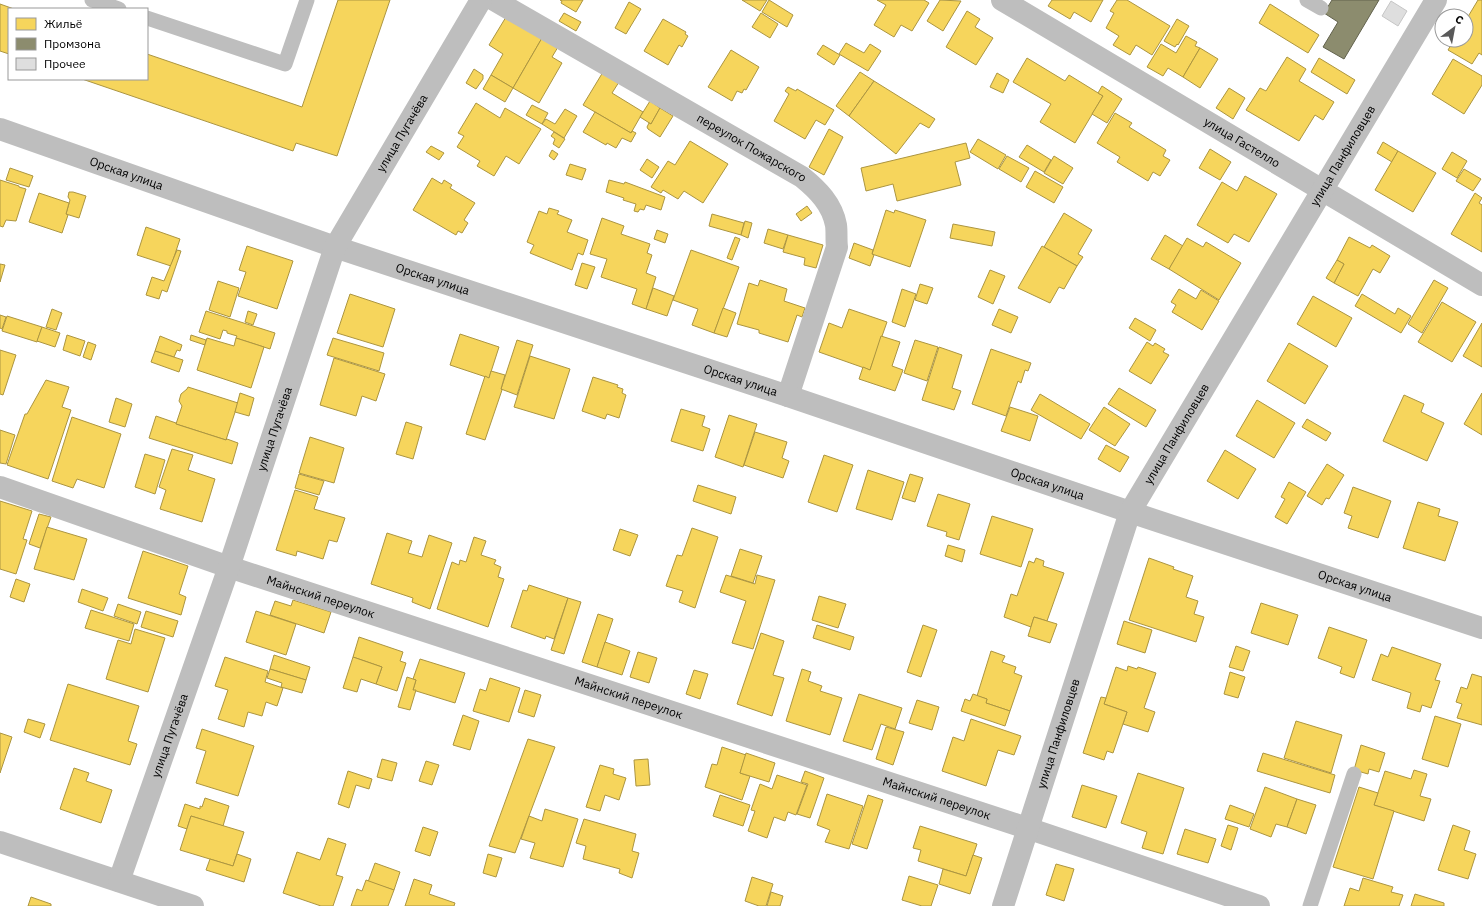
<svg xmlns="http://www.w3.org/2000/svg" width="1482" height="906" viewBox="0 0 1482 906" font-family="'IBM Plex Sans',sans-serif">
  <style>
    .homes { fill: #f6d55c; stroke: #ac9540 }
    .industry { fill: #8c8c6e; stroke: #62624d }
    .building { fill: #dedede; stroke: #c6c6c6 }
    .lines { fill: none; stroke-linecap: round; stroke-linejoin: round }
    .lane { stroke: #bebebe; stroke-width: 15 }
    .street { stroke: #bebebe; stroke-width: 22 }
    .labels { text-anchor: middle; stroke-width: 4; stroke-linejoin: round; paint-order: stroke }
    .street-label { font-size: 12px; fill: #000; stroke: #fff }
  </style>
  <rect width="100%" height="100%" fill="#fff"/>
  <!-- homes -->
  <g class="homes">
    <polygon points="338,0 390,0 337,156 296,143 293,151 82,79 147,79 147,54 302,107"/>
    <polygon points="560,0 583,0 576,12 561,3 562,1"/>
    <polygon points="742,0 767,0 760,11"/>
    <polygon points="769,0 793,15 787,27 762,12"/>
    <polygon points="877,0 924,0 929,3 912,31 901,25 894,37 874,25 886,5"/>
    <polygon points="940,0 961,1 943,31 927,21"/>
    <polygon points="1052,0 1103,0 1091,22 1074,12 1070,19 1048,6"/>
    <polygon points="1117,0 1127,0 1170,26 1152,55 1136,45 1130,55 1113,45 1119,36 1106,28 1114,13 1110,11"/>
    <polygon points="1478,0 1482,0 1482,55 1479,53 1472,64 1448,50 1454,40 1466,40 1466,20"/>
    <polygon points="629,2 641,9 626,34 615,28"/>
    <polygon points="0,4 14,9 9,9 9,54 0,51"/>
    <polygon points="1270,4 1319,35 1308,53 1259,23"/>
    <polygon points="967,11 980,19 975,27 993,38 976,65 946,47"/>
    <polygon points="564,13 581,22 576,31 559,21"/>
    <polygon points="761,13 778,24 770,38 752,27"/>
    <polygon points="506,17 542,38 513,88 491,75 503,54 489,45"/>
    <polygon points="663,19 686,32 685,34 688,36 682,47 679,45 668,65 644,51"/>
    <polygon points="1177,19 1189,26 1178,45 1177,44 1175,47 1164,41"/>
    <polygon points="1186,36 1197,42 1195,46 1200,48 1183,77 1168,68 1163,76 1147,67 1161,44 1176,53"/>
    <polygon points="542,38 558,47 552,57 562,63 539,103 513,88"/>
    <polygon points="846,43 864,53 870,44 881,51 868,71 839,54"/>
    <polygon points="823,45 840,55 834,65 817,54"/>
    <polygon points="1200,48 1218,59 1200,88 1183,77"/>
    <polygon points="731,50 759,67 746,90 744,89 742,93 737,91 732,101 708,87"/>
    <polygon points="1287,57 1306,69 1299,81 1334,102 1323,120 1315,115 1299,141 1246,110 1260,88 1266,91"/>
    <polygon points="1027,58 1065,81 1069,75 1103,96 1075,143 1040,122 1051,104 1013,82"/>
    <polygon points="1319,58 1355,80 1347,94 1311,72"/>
    <polygon points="1453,59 1482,76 1482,85 1464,114 1432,94"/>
    <polygon points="474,69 483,75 483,79 476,89 466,83"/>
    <polygon points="603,72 619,82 612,93 643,112 631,133 583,105"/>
    <polygon points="860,72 874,81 849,116 836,106"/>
    <polygon points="997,73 1009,80 1003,93 990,87"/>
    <polygon points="491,75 513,88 505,102 483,89"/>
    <polygon points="874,81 935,119 929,128 920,123 896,154 849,116"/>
    <polygon points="1102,86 1122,99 1107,123 1092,114 1103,96 1098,93"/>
    <polygon points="788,87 796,91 797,89 834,110 825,125 816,120 805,139 774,121 789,94 785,91"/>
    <polygon points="1229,88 1245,98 1233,119 1216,108"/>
    <polygon points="650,101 660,108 651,124 640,117"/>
    <polygon points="476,103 500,118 505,108 541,129 519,164 506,156 494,176 477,166 480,161 457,147 464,136 458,133"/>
    <polygon points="532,105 548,113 542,124 526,115"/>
    <polygon points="660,108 673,116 660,137 648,129 647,127 649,123 651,124"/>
    <polygon points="565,109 577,116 564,138 542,124 546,119 555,124"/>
    <polygon points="595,112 631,133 632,131 636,133 631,142 622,138 616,148 607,143 606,145 583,132"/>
    <polygon points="1115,113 1132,123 1129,127 1166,150 1163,156 1170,160 1160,176 1153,172 1148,181 1117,162 1120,157 1097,143"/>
    <polygon points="829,129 843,137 824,175 809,167"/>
    <polygon points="554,132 565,139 559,148 553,144 555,139 551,136"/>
    <polygon points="978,139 1006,155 998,169 970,152"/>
    <polygon points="690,141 728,164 703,203 684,191 678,199 663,190 661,193 651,187 668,161 675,165"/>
    <polygon points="1383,142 1398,151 1392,162 1377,153"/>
    <polygon points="966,143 970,158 955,162 961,185 897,201 893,184 866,191 861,168"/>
    <polygon points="1027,145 1051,160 1044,172 1019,157"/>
    <polygon points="431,146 444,153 439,160 426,152"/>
    <polygon points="1210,149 1231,162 1220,180 1199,168"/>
    <polygon points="552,150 558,154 554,160 549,156"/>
    <polygon points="1398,151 1436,173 1413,212 1375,190"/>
    <polygon points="1452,152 1467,161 1457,178 1442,169"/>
    <polygon points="1007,156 1029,168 1021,182 999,169"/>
    <polygon points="1054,156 1073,168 1063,184 1044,173"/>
    <polygon points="647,159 659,167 652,178 640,170"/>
    <polygon points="570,164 586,169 582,180 566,175"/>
    <polygon points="10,168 33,176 29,187 6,180"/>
    <polygon points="1464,169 1481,179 1473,191 1456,181"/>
    <polygon points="1035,171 1063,187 1054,203 1026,187"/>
    <polygon points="1245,176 1277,194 1249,242 1234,234 1228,243 1197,225 1222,182 1237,191"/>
    <polygon points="432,178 442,184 444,180 452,185 450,188 475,203 464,220 468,223 462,233 458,231 456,235 413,210"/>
    <polygon points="0,180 19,186 19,187 26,189 16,221 6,220 3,227 0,226"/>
    <polygon points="609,180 624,184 625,182 665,197 661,210 646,205 644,210 640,209 638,212 634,211 636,204 623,200 624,198 606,192"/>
    <polygon points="69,192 73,192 86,196 79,218 66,214 70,200 68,197"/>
    <polygon points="39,193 69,203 66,214 68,215 62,233 29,222"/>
    <polygon points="1475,193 1482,198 1479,203 1482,205 1482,252 1451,234"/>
    <polygon points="807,206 812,213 801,221 796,214"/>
    <polygon points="549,208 559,211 557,214 572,220 567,232 588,240 583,255 578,253 572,270 530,253 534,245 527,242 539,211 547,214"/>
    <polygon points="886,210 894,213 895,210 926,220 910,267 872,254"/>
    <polygon points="1064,213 1092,230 1078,254 1083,257 1077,266 1044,247"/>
    <polygon points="712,214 744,223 741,235 709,226"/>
    <polygon points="602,218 624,226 621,234 650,244 647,253 652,255 646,273 656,277 646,309 632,304 637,289 601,277 607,259 590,254"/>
    <polygon points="745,221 752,223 748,238 741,235"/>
    <polygon points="953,224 995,232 992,246 950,238"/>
    <polygon points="146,227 180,239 171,266 137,255"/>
    <polygon points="768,229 788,235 783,249 764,243"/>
    <polygon points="657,230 668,234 665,243 654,239"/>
    <polygon points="788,235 823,245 816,268 804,265 805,258 783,252"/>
    <polygon points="1165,235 1183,246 1169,269 1151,259"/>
    <polygon points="735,237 740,239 732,260 727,258"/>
    <polygon points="1349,237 1370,248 1372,245 1390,256 1380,273 1373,269 1358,296 1334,283 1344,264 1337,260"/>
    <polygon points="1187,238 1203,247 1206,242 1241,263 1219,300 1169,269"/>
    <polygon points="854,243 873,250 872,254 874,255 870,266 849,258"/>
    <polygon points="247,246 293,261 277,309 238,296 246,272 239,270"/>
    <polygon points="1042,246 1077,266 1064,289 1059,287 1050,303 1018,288"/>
    <polygon points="177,250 181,251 167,292 162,290 159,299 146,295 152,277 164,281"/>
    <polygon points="691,250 739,267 714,333 692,325 698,309 673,300"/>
    <polygon points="1337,260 1344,264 1334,283 1326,278"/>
    <polygon points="582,263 595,267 587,289 575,285"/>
    <polygon points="0,264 5,265 0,282"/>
    <polygon points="990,270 1005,276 993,304 978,297"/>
    <polygon points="760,280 787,289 784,301 805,308 802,317 797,315 788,342 759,333 759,330 737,324 749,283 758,286"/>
    <polygon points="1434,280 1448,288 1422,333 1408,324"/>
    <polygon points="218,281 239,288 230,317 209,310"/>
    <polygon points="920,284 933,288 927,304 915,300"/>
    <polygon points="653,288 674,296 667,316 646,309"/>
    <polygon points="902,289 916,294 905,327 892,322"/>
    <polygon points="1179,289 1196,299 1201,290 1219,301 1202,330 1172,312 1176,305 1171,302"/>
    <polygon points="350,294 395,309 383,347 337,333"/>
    <polygon points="1362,294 1395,314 1398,308 1411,316 1401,333 1355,306"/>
    <polygon points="1313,296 1352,318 1336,347 1297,324"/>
    <polygon points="1442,302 1476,322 1452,362 1418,342"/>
    <polygon points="723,308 736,313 727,337 714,333"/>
    <polygon points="52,309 62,313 56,330 46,327"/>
    <polygon points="849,309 887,322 870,370 819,352 829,323 842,328"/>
    <polygon points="999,309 1018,317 1011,333 992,325"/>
    <polygon points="206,311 275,333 270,349 236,338 237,336 227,333 227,331 223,330 220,339 199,332"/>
    <polygon points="248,311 257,314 253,325 245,322"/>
    <polygon points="0,315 6,317 2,329 0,328"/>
    <polygon points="7,316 42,327 37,342 2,331"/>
    <polygon points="1135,318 1156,330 1150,341 1129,328"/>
    <polygon points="1482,323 1482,367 1463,356"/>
    <polygon points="42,327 60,333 55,347 37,341"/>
    <polygon points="460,334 499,347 489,378 450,365"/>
    <polygon points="67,335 85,341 80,356 63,350"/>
    <polygon points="191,335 206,340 205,345 190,340"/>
    <polygon points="160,336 182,345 180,351 177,350 174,357 155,351"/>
    <polygon points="881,336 900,342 892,366 903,370 895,391 859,379 863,367 870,370"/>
    <polygon points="207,338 234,346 236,338 264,347 251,388 197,370"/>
    <polygon points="333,338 384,353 379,371 327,355"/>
    <polygon points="517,340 533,345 517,395 501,389"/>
    <polygon points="915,340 938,347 927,381 904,373"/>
    <polygon points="88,342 96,345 91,360 83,357"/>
    <polygon points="1147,342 1153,346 1155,343 1165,349 1163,352 1169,355 1151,384 1129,371"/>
    <polygon points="1289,343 1328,366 1305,404 1267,381"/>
    <polygon points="939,347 962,355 952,388 961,391 954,410 922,400"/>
    <polygon points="991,349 1031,363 1028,371 1025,370 1021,383 1018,381 1006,416 972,404"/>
    <polygon points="0,350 16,355 3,395 0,394"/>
    <polygon points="155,351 183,360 179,372 151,362"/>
    <polygon points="530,356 570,369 554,419 514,407"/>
    <polygon points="334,358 385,374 376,401 362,396 356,416 320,405"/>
    <polygon points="491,371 505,375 501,389 502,390 485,440 466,434 485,376 489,378"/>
    <polygon points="593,377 618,385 617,387 623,389 622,393 626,395 619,418 607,414 605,419 582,411"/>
    <polygon points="46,380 69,387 62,407 71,410 48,479 7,465 25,414 27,414"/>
    <polygon points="188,387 238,403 226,440 176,424 182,406 179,401 181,394 187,389"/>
    <polygon points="1119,388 1156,410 1146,427 1108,404"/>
    <polygon points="240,393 254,398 249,416 235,412"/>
    <polygon points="1482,393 1482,435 1464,424"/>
    <polygon points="1040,394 1090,424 1081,439 1031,410"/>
    <polygon points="1404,395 1424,404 1421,412 1444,423 1427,461 1383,441"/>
    <polygon points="116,398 132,404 125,427 109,422"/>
    <polygon points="1257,400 1295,423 1274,458 1236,436"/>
    <polygon points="1010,407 1038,416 1030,441 1001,431"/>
    <polygon points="1104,407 1130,424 1115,446 1089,430"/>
    <polygon points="681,409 705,416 702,426 710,429 703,451 671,441"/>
    <polygon points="729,415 757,424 743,467 715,457"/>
    <polygon points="156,416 176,423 176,424 226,440 227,439 238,443 232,464 149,438"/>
    <polygon points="72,417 121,434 104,488 77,479 73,488 52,481"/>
    <polygon points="1307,419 1331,433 1326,441 1302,427"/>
    <polygon points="406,422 422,427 413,459 396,454"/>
    <polygon points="0,430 15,435 6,464 0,463"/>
    <polygon points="755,432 787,442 782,458 789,461 783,478 744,465"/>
    <polygon points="310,437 344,448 334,483 299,473"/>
    <polygon points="1106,445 1129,457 1120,472 1098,459"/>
    <polygon points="172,449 193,455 188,470 215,479 202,522 160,509 166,490 159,487"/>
    <polygon points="1225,450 1256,469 1238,499 1207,481"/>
    <polygon points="145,454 165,460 155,494 135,487"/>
    <polygon points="824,455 853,465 837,512 808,502"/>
    <polygon points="1327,464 1344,475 1329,499 1326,498 1322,505 1307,496"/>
    <polygon points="868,470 904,482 892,520 856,509"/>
    <polygon points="299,474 324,481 319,495 295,488"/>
    <polygon points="910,474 923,478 915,502 902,498"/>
    <polygon points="1289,482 1306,492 1287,524 1275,517 1285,499 1281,497"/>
    <polygon points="698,485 736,497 731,514 693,501"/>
    <polygon points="1353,487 1391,501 1378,538 1348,528 1352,516 1344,513"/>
    <polygon points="295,490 318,497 314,509 345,518 337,542 329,540 323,559 297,551 296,556 276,550"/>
    <polygon points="938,494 970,504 959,540 946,536 947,532 927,526"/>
    <polygon points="0,501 32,511 23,539 27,540 16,574 0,569"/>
    <polygon points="1418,502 1440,509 1438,516 1458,522 1445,561 1403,548"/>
    <polygon points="39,514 51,517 40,548 29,544"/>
    <polygon points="992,516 1033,529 1021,567 980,554"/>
    <polygon points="47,527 87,539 74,580 34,569"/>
    <polygon points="692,528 718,537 695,608 679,602 683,591 666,586 677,555 682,556"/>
    <polygon points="620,529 638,535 630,556 613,550"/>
    <polygon points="387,533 412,541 408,553 422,557 429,535 452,543 430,609 412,602 413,598 371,584"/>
    <polygon points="474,537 486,541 481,555 496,560 494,564 501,567 498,577 504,579 488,627 437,609 452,562 459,565 460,560 466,562"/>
    <polygon points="948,545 965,550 962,562 945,556"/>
    <polygon points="740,549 762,556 753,583 731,576"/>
    <polygon points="143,551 188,566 179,594 186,597 181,615 128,598"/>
    <polygon points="1036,558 1044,561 1043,566 1064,573 1047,621 1034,617 1031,627 1004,617 1011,594 1017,596 1029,561 1034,563"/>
    <polygon points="1149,558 1174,567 1173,569 1193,576 1186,597 1198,601 1194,614 1204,617 1196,642 1129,620"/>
    <polygon points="726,575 755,584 757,575 775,580 753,649 732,643 746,601 720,592"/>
    <polygon points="16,579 30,584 24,602 10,597"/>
    <polygon points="529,585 568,598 554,639 546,636 545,639 511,627 523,590 527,591"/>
    <polygon points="82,589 108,598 103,611 78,602"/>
    <polygon points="819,596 846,604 838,628 812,620"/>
    <polygon points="568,598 581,602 564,654 551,650"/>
    <polygon points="293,600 331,612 324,633 270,615 275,601 291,606"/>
    <polygon points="1261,603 1298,615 1288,645 1251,633"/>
    <polygon points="118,604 141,612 137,624 114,616"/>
    <polygon points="91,610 134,624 129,641 85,628"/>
    <polygon points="146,611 178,621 173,637 141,627"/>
    <polygon points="256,611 296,624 286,655 246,642"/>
    <polygon points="598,614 613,619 597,667 582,662"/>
    <polygon points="1034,617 1057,624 1050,643 1028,636"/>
    <polygon points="1124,621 1152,630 1145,653 1117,644"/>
    <polygon points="817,625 854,637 850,650 813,638"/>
    <polygon points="923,625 937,630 921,677 907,672"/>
    <polygon points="1329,627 1367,640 1354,678 1340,673 1342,667 1318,658"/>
    <polygon points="135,629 165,638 148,692 106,679 118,640 131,644"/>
    <polygon points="761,633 784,641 773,675 784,678 772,716 737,704"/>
    <polygon points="359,637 403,652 400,661 406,663 397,691 376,684 382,667 353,657"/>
    <polygon points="605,642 630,651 622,675 597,667"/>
    <polygon points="1236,646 1250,651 1243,671 1229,667"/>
    <polygon points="1392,647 1441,664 1435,680 1440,681 1431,708 1422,705 1420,712 1407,708 1411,693 1372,680 1381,654 1388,657"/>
    <polygon points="991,651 1005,656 1002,662 1016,667 1014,673 1022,676 1010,711 986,703 987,699 977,696"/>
    <polygon points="638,652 657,658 649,683 630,677"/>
    <polygon points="274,655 310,667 306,680 270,669"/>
    <polygon points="225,657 268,671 265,682 283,688 277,706 266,702 262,716 248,712 244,727 218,719 228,690 215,686"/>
    <polygon points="353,657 382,667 376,684 361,679 357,692 343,688"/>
    <polygon points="420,659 465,673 455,703 413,690 416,680 413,679"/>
    <polygon points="1128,666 1137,669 1138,667 1156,673 1144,708 1155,712 1148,732 1123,724 1127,712 1104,704 1116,667 1127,671"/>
    <polygon points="270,669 306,680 302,693 281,687 282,683 267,678"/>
    <polygon points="802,669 811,672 808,681 822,686 820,691 842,698 830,735 786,721"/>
    <polygon points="694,670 708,674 700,699 686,694"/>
    <polygon points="1230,672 1245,677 1238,698 1224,694"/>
    <polygon points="1472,674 1482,677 1482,725 1457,718 1462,704 1456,702 1461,687 1467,689"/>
    <polygon points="407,677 416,680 413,690 416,690 410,710 398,707"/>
    <polygon points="490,678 520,688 509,722 473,711 480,689 486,691"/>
    <polygon points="68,684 139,706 128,741 137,744 130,765 50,740"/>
    <polygon points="525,690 541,695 534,717 518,712"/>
    <polygon points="859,694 902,708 895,729 881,724 872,750 843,741"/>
    <polygon points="973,694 987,699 986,703 1010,711 1005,726 961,711 965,699 970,701"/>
    <polygon points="1101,697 1106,698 1104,704 1127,712 1113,753 1107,751 1104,760 1083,753"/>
    <polygon points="917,700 939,707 932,730 909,723"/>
    <polygon points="463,715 479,721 470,750 453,745"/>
    <polygon points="1435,716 1461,724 1448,767 1422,759"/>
    <polygon points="28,719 45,724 40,738 24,732"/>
    <polygon points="971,719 1021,736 1014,755 998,750 986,786 942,771 953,737 964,741"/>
    <polygon points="1296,721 1342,735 1331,773 1284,758"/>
    <polygon points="886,727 904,732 893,765 876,759"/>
    <polygon points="202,729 254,746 238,796 196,783 206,751 196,748"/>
    <polygon points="0,733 12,737 0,773"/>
    <polygon points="528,739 555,747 515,853 489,846"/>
    <polygon points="1361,745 1385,753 1379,772 1369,769 1368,774 1354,770"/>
    <polygon points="722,747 746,755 740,773 750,776 742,800 705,787 712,764 717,765"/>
    <polygon points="746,753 775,763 769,782 740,773"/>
    <polygon points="1263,753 1335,775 1330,793 1257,771"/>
    <polygon points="382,759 397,763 392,781 377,777"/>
    <polygon points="648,759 650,785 636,786 634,760"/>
    <polygon points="426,761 439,765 432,785 419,781"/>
    <polygon points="600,765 614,769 613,774 626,778 619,800 605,795 600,811 586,807"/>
    <polygon points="74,768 89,773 86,781 112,790 101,823 60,809"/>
    <polygon points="1414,770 1427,774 1420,796 1431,799 1424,821 1374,805 1385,771 1411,779"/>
    <polygon points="348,771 372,779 369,789 356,785 349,808 338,804"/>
    <polygon points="805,771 824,778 810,818 797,814 808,784 801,782"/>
    <polygon points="1138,773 1184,788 1163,854 1142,848 1147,832 1121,823"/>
    <polygon points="777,775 807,785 796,815 788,812 785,821 774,817 767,838 748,831 755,811 751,810 760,784 772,789"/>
    <polygon points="1082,785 1117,796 1106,828 1072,817"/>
    <polygon points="1265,787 1297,799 1287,827 1276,824 1271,837 1250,829"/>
    <polygon points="1359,787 1378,793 1374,805 1394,811 1373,879 1333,867"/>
    <polygon points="827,794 863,806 849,849 825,842 830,830 817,825"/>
    <polygon points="720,795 750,805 743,826 713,816"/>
    <polygon points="868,795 883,800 867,849 852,844"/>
    <polygon points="205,798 229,806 223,826 191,816 187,829 178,826 185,804 200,809 200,806 202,807"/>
    <polygon points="1297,799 1316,805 1306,834 1287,827"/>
    <polygon points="1230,805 1254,814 1249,827 1225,819"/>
    <polygon points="545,809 578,819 563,867 530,858 535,843 521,839 529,816 542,821"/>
    <polygon points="191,816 244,832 233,866 180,850"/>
    <polygon points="584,819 636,834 632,851 639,853 632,878 619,873 620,869 583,859 586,846 576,843"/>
    <polygon points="1228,825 1238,828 1231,850 1221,846"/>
    <polygon points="1453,825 1470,831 1464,850 1476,854 1468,879 1438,870"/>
    <polygon points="920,826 977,844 966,876 918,861 921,850 913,848"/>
    <polygon points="423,827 438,832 430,856 415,851"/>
    <polygon points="1185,829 1216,839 1208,863 1177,854"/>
    <polygon points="328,838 346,844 336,875 343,877 333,906 321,906 283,893 297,852 320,860"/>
    <polygon points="237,854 251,859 244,882 206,870 210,859 233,866"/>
    <polygon points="488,854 502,858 496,877 483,873"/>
    <polygon points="973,855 982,858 970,894 939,884 943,869 966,876"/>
    <polygon points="375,863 400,872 394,890 368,882"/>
    <polygon points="1056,864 1074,869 1064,901 1046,895"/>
    <polygon points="909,876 938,885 931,906 922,906 902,900"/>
    <polygon points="752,877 773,884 766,906 759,906 745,901"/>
    <polygon points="1363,878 1393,887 1391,892 1403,895 1399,906 1344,906 1350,888 1359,891"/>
    <polygon points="414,879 432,885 429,894 455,903 454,906 405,906"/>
    <polygon points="366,880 394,890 388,906 351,906 357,889 362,891"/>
    <polygon points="771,892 783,896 780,906 767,906"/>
    <polygon points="1415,894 1444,903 1444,906 1411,906"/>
    <polygon points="31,897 51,904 51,906 28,906"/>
  </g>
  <!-- industry -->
  <polygon class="industry" points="1332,0 1379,0 1344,59 1323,47 1338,22 1324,13"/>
  <!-- building -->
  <polygon class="building" points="1391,1 1407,11 1398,26 1382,16"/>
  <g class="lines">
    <!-- lane -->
    <g class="lane">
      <polyline points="92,0 119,9"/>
      <polyline points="1307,0 1321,8"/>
      <polyline points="147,18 285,64 307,0"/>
      <polyline points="1310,906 1354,774"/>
    </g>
    <!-- street -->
    <g class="street">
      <path id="s1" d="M494,0L802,177C818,190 832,204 836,225C837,232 836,240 837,247L788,396"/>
      <path id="s2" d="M1002,0L1482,285"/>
      <path id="s3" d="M0,129L335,247L788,396L1130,512L1482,628"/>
      <path id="s4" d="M0,487L229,567L1027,828L1259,906"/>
      <polyline points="0,842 193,906"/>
      <path id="s5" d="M119,881L229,567L335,247L481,0"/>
      <path id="s6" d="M1003,906L1130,512L1436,0"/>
    </g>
  </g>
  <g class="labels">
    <!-- street labels -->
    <g class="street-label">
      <text dy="4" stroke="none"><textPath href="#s5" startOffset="802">улица Пугачёва</textPath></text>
      <text dy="4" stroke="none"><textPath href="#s2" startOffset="279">улица Гастелло</textPath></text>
      <text dy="4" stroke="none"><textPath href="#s1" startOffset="297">переулок Пожарского</textPath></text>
      <text dy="4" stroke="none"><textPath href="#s6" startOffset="829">улица Панфиловцев</textPath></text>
      <text dy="4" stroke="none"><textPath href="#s3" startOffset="134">Орская улица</textPath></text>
      <text dy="4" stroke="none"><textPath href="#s3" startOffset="458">Орская улица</textPath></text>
      <text dy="4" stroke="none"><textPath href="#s3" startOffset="782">Орская улица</textPath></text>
      <text dy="4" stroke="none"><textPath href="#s5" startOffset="478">улица Пугачёва</textPath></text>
      <text dy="4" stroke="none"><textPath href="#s6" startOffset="505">улица Панфиловцев</textPath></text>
      <text dy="4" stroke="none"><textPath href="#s3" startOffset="1106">Орская улица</textPath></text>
      <text dy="4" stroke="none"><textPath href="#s3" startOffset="1430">Орская улица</textPath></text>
      <text dy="4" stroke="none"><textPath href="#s4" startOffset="339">Майнский переулок</textPath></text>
      <text dy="4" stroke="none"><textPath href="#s4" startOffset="663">Майнский переулок</textPath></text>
      <text dy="4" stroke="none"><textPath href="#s6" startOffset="181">улица Панфиловцев</textPath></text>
      <text dy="4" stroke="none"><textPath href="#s5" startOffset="154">улица Пугачёва</textPath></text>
      <text dy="4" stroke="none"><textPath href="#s4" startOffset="987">Майнский переулок</textPath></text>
    </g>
  </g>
  <!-- legend -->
  <rect x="8" y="8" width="140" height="72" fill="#ffffff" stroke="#999999"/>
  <rect x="16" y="18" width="20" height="12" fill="#f6d55c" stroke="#999999"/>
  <text x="44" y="28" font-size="12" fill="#000000">Жильё</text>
  <rect x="16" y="38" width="20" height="12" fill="#8c8c6e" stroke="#999999"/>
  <text x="44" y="48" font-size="12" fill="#000000">Промзона</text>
  <rect x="16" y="58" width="20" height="12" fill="#dedede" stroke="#999999"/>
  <text x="44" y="68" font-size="12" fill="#000000">Прочее</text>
  <!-- north arrow -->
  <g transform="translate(1454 28) rotate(32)"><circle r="19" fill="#ffffff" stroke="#999999"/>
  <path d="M0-3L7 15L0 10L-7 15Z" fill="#595959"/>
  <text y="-6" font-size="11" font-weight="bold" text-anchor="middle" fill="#000000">С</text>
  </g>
</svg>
